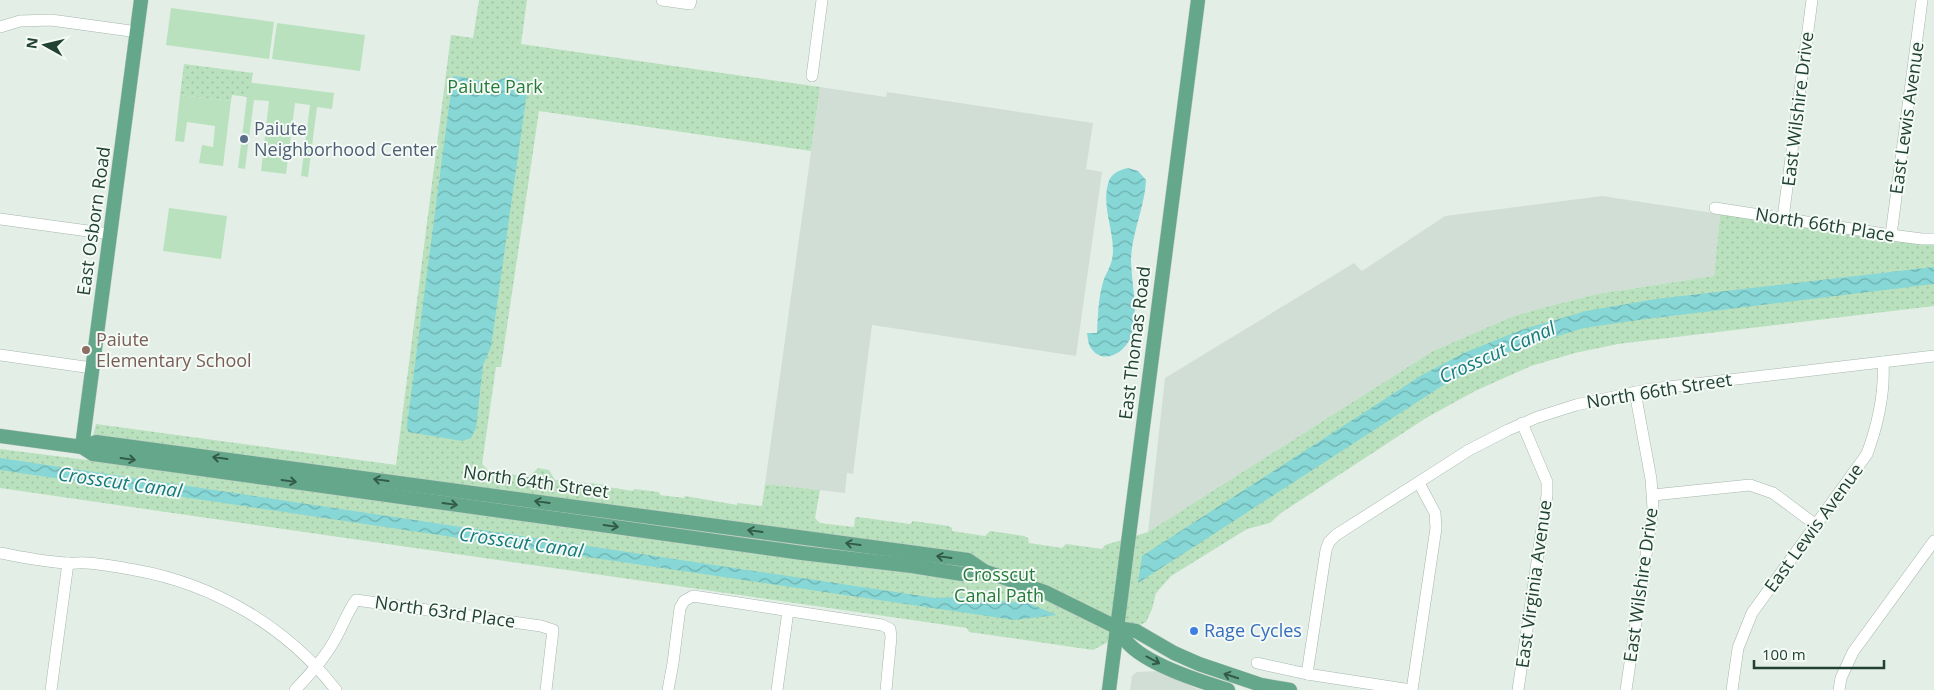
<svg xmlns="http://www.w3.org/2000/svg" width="1934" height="690" viewBox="0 0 1934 690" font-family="'Open Sans',sans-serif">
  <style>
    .built { fill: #d1ded6 }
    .grass { fill: #bae1be }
    .park { fill: url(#park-dots) }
    .water { fill: url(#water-waves) }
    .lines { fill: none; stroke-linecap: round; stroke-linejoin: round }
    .minor-casing { stroke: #a5b7ad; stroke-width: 12 }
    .major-casing { stroke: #c1cac6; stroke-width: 15 }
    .minor { stroke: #fff; stroke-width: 11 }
    .major { stroke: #64a78b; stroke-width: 14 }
    .oneway { stroke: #325a49 }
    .service-dot { fill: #5c6f8a; stroke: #f4faf6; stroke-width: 2 }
    .education-dot { fill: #8d6e63; stroke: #f4faf6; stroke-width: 2 }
    .shop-dot { fill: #3f7fe0; stroke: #f4faf6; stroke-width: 2 }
    .labels { text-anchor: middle; stroke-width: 4; stroke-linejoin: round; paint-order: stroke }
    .park-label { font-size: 18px; fill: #277b3a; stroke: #f4faf6 }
    .street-label { font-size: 18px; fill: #214133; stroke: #f4faf6 }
    .service-label { font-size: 18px; fill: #4e5e75; stroke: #f4faf6; text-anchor: start }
    .education-label { font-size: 18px; fill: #785e54; stroke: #f4faf6; text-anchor: start }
    .shop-label { font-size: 18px; fill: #366cbe; stroke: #f4faf6; text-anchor: start }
    .water-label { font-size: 19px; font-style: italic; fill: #157b7c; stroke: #f4faf6 }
  </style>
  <defs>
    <pattern id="park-dots" width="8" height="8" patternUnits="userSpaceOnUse" patternTransform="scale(1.25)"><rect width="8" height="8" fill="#bae1be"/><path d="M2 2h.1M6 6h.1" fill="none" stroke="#a0c2a4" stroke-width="1.8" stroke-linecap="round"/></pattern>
    <pattern id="water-waves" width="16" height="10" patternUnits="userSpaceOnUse" patternTransform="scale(1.25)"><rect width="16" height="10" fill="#86d7d6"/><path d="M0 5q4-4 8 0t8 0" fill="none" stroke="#6db0ae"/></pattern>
  </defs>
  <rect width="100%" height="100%" fill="#e3eee7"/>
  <!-- built -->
  <g class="built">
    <polygon points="820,87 886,97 887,92 1093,123 1086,169 1102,172 1076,356 872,325 853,474 847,473 845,493 765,484"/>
    <polygon points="1602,196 1720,214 1714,276 1597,294 1538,309 1511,317 1433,351 1148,532 1165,378 1354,263 1362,271 1445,216"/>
    <polygon points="1159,671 1195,688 1204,690 1130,690 1132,676 1137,672"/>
  </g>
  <!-- grass -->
  <g class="grass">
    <polygon points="171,8 274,22 269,59 166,45"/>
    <polygon points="277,23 365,35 360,71 272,59"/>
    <polygon points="246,82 334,93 332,109 317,107 308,177 301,176 310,105 295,103 286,174 261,171 269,101 254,100 245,169 238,168 247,97 244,97"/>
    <polygon points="180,95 231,101 223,166 199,163 202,145 213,147 215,126 187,122 184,142 175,141"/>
    <polygon points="169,208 227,216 221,259 163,251"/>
  </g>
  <!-- park -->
  <g class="park">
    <polygon points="479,0 527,0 521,44 820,87 811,151 539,111 501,367 496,367 482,464 489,471 529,477 538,468 549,470 555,480 608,485 608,487 633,491 634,489 659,492 660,495 684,498 685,496 737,505 737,503 762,506 765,484 820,490 815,518 820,523 854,527 855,518 858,517 910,524 913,521 949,526 952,528 952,531 985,536 990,531 1024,536 1028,538 1029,543 1062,548 1066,544 1102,549 1105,545 1148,532 1433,351 1511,317 1538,309 1597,294 1714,276 1720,214 1934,239 1934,306 1618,344 1575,353 1531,366 1475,391 1426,418 1281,513 1270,523 1247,529 1171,576 1156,593 1152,609 1146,622 1093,650 969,632 967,628 0,488 0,449 87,460 96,424 396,465 451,35 473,38"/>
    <polygon points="184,64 253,73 249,97 232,95 231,101 180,95"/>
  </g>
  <!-- water -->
  <g class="water">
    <path d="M453,76C476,78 485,87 509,76L520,80L527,92L491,347L483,365L476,428L471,438L462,441L408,432L407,425Z"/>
    <path d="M1128,168L1138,171L1146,180C1145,206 1132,232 1131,259C1131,281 1140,318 1130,339C1123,354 1102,365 1091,348C1088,344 1088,338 1087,333H1097C1098,317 1098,302 1102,286C1105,272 1113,267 1113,250C1113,228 1102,206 1108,184C1110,174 1119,170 1128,168Z"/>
    <polygon points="1934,267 1934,284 1638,320 1584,328 1519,348 1477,367 1442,386 1138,583 1142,556 1422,375 1466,352 1521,330 1586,311 1656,299"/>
    <polygon points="0,458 935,598 960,597 1015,602 1023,601 1057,615 1014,620 0,470"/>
  </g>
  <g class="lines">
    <!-- minor casing -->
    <g class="minor-casing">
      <g id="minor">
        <polyline points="662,0 690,4 691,0"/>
        <polyline points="0,27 20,21 51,20 138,32"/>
        <polyline points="812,76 822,0"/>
        <polyline points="1715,208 1891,235 1922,239 1934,239"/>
        <polyline points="1783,218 1812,0"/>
        <polyline points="0,219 110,234"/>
        <polyline points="1891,235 1922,0"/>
        <polyline points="0,355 92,368"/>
        <polyline points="1653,495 1750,485 1773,493 1816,525"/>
        <path d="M0,553C22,557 45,562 68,563C74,564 80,562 86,563C103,564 119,567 135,570C214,584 287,627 336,690"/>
        <polyline points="1257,663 1307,674 1411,690"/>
        <polyline points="1307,674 1326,550 1329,542 1336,535 1469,450 1508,430 1538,417 1576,405 1651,389 1934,356"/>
        <polyline points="51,690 68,563"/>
        <path d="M295,690C309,675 324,659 334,641C342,628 347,612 356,600L541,626L553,630L546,690"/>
        <polyline points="668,690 673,663 680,608 684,601 693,596 882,625 890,629 891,637 886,690"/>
        <polyline points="777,690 788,611"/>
        <polyline points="1412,690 1436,528 1435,513 1419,483"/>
        <polyline points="1518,690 1547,495 1547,482 1522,423"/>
        <polyline points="1626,690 1653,508 1651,479 1635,392"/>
        <path d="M1732,690L1738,648L1752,613L1867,454C1878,424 1885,394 1883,362"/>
        <polyline points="1839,690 1841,678 1853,652 1934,541"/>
      </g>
    </g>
    <!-- major casing -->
    <g class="major-casing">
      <g id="major">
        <polyline points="0,436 82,447 93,454 802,553 912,566 962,574 984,571"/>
        <polyline points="82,447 96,442 968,560 984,571 1045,592 1118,628 1136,631 1174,653 1199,664 1261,685 1290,690"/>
        <polyline points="82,447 141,0"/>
        <path d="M1118,628C1120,632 1122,637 1126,641C1145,664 1199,681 1228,690"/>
        <polyline points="1109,690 1198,0"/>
      </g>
    </g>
    <!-- minor -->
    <use href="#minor" class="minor"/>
    <!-- major -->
    <use href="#major" class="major"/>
  </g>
  <!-- one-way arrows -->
  <defs><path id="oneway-shaft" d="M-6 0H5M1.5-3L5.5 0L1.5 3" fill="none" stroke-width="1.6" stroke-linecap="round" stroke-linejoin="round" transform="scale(1.25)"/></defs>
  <g class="oneway">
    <use href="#oneway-shaft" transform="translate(220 458) rotate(-172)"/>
    <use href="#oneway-shaft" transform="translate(128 459) rotate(8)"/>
    <use href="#oneway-shaft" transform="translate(381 480) rotate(-172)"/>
    <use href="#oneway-shaft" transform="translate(289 481) rotate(8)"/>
    <use href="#oneway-shaft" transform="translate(542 502) rotate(-172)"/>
    <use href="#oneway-shaft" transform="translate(450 504) rotate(8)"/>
    <use href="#oneway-shaft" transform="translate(611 526) rotate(8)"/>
    <use href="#oneway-shaft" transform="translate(755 531) rotate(-172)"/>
    <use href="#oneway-shaft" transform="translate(853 544) rotate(-172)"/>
    <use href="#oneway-shaft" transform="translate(944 557) rotate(-172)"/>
    <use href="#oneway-shaft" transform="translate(1153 660) rotate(28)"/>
    <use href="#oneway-shaft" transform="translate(1231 676) rotate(-162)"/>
  </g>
  <!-- markers -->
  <circle class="service-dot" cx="244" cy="139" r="5"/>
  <circle class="education-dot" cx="86" cy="350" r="5"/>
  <circle class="shop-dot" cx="1194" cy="631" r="5"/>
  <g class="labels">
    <!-- park labels -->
    <g class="park-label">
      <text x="495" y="93">Paiute Park</text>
      <text x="999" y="581">Crosscut<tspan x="999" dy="21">Canal Path</tspan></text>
    </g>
    <!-- street labels -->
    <g class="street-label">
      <text transform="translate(1798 109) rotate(-83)" y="6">East Wilshire Drive</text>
      <text transform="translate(1907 118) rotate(-82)" y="6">East Lewis Avenue</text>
      <text transform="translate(94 221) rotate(-82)" y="6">East Osborn Road</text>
      <text transform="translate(1825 225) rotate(9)" y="6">North 66th Place</text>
      <text transform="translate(1135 343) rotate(-83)" y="6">East Thomas Road</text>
      <text transform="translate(1659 391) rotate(-9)" y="6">North 66th Street</text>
      <text transform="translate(536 482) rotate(8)" y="6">North 64th Street</text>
      <text transform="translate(1814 528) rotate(-54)" y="6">East Lewis Avenue</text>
      <text transform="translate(1534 584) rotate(-82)" y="6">East Virginia Avenue</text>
      <text transform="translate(1641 585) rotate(-82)" y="6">East Wilshire Drive</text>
      <text transform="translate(445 612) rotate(8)" y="6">North 63rd Place</text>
    </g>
    <!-- service labels -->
    <g class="service-label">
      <text x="254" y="135">Paiute<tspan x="254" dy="21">Neighborhood Center</tspan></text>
    </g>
    <!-- education labels -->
    <g class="education-label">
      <text x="96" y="346">Paiute<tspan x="96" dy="21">Elementary School</tspan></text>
    </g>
    <!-- shop labels -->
    <g class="shop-label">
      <text x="1204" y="637">Rage Cycles</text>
    </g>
    <!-- water labels -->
    <g class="water-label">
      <text transform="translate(1497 352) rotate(-24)" y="7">Crosscut Canal</text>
      <text transform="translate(120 482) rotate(8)" y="7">Crosscut Canal</text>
      <text transform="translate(521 542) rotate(8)" y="7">Crosscut Canal</text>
    </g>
  </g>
  <!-- north arrow -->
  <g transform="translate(45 45) rotate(278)" stroke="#f4faf6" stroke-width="4" paint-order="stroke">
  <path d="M0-4L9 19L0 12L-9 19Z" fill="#214133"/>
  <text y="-8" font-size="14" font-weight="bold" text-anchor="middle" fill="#214133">N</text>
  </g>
  <!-- scale -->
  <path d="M1754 660v8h130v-8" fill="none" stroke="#214133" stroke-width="2.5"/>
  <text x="1762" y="660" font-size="15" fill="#214133" stroke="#f4faf6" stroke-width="4" paint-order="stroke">100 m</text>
</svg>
